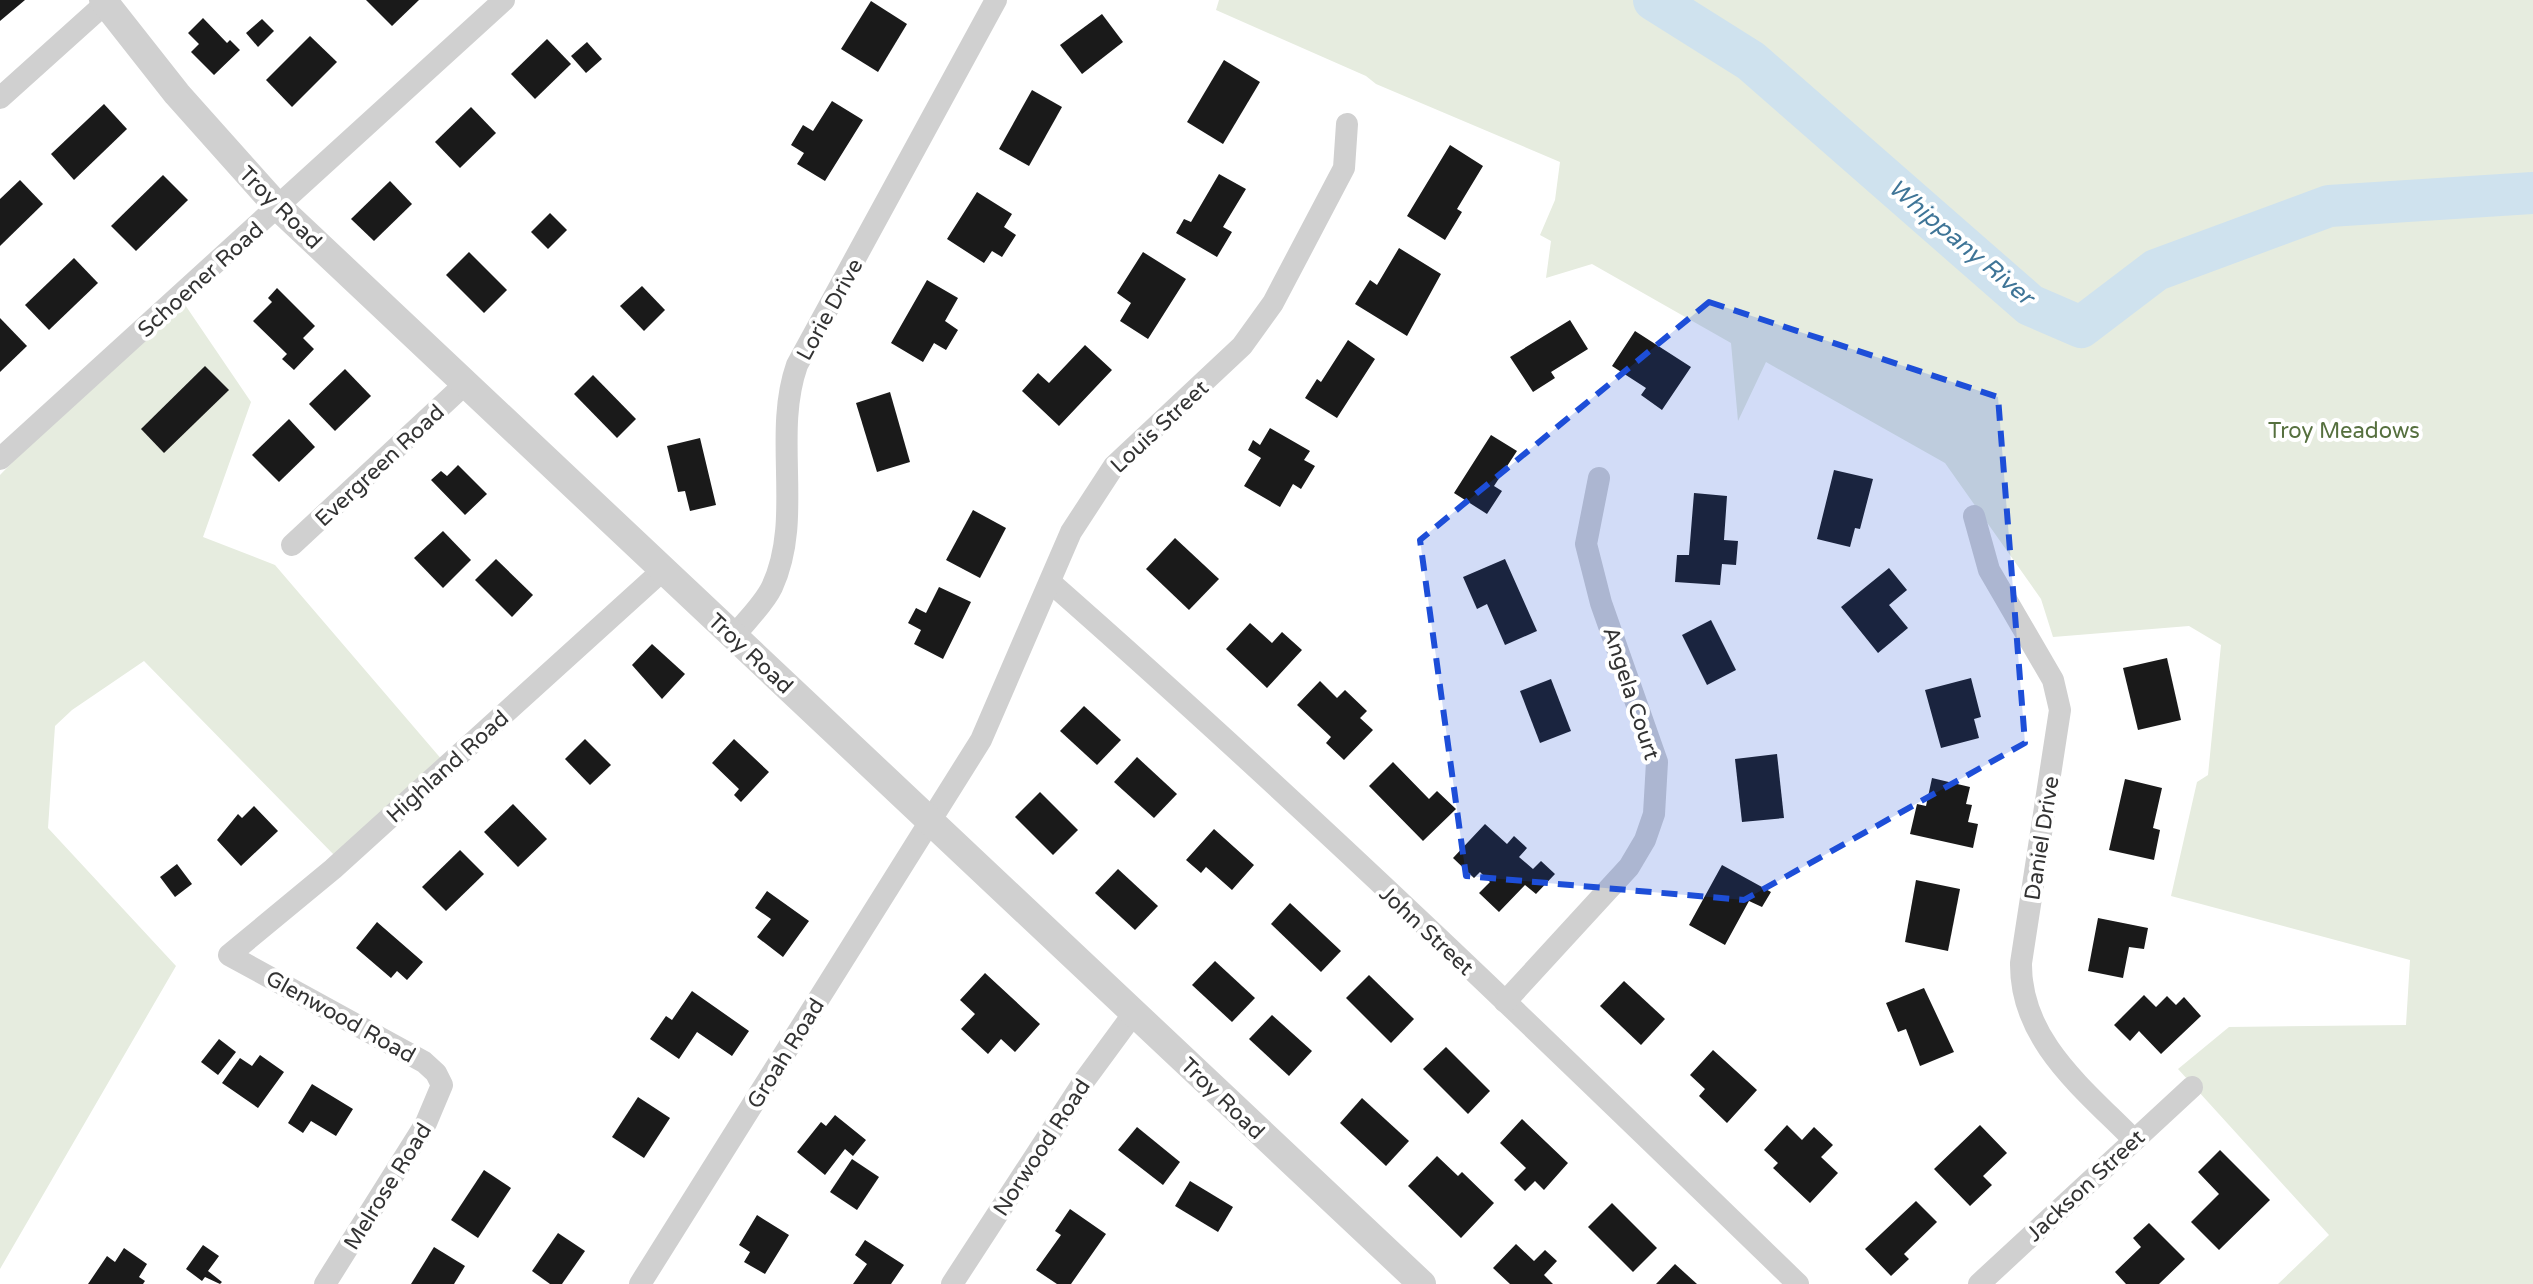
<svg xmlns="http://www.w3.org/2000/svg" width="2533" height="1284" viewBox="0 0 2533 1284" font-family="'Varela Round',sans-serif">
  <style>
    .green { fill: #e6ecdf }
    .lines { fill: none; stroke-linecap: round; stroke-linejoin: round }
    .river { stroke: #cfe2ee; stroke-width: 42 }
    .building { fill: #1a1a1a }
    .minor { stroke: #d0d0d0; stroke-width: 22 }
    .tertiary { stroke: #d0d0d0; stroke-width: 28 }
    .marked { fill: #1d4ed8; fill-opacity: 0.2; stroke: #1d4ed8; stroke-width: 6; stroke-dasharray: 16 10; stroke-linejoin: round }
    .labels { text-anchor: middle; stroke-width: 8; stroke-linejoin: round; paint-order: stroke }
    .street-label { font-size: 22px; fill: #333; stroke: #fff }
    .park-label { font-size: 22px; fill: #56703f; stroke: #fff }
    .water-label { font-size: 24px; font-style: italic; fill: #3f7597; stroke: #fff }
  </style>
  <rect width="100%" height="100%" fill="#fff"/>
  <!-- green -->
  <g class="green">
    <polygon points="1219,0 2533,0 2533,1284 2278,1284 2329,1235 2178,1069 2229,1027 2406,1025 2410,960 2171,896 2197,782 2208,775 2221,645 2189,626 2053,637 2041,599 1945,463 1766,362 1738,421 1731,343 1592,264 1546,278 1551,241 1540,235 1555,200 1560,162 1376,84 1366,76 1216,10"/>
    <polygon points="177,293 251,402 203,537 275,565 443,761 336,857 144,661 72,710 55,726 48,828 176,966 0,1269 0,475"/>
  </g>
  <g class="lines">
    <!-- river -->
    <polyline class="river" points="1654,0 1751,61 2030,305 2081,327 2156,270 2329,206 2533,193"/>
  </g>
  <!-- building -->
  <g class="building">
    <polygon points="0,0 25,0 0,21"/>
    <polygon points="366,0 419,0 392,26"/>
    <polygon points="871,1 907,24 878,72 841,49"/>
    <polygon points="1102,14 1123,42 1082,74 1060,45"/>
    <polygon points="203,18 227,43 230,40 240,50 214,75 191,52 199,44 188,33"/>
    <polygon points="262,19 274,31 258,47 246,33"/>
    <polygon points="310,36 337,62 292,107 266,80"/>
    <polygon points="547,39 571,64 535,99 511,74"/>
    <polygon points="587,42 602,59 586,73 571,56"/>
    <polygon points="1224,60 1260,82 1223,144 1187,122"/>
    <polygon points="1032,90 1062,107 1029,166 999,149"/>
    <polygon points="832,101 863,120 825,181 797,164 804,153 791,145 803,125 813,131"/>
    <polygon points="104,104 127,129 74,180 51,154"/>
    <polygon points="471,107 496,133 460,168 435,142"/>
    <polygon points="1450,145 1483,166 1457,209 1462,212 1445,240 1407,216"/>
    <polygon points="1219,174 1246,189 1223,227 1232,232 1217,257 1176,233 1184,219 1191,222"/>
    <polygon points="163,175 188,200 136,251 111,226"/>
    <polygon points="20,180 43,204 0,246 0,199"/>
    <polygon points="390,181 412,204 374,241 351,219"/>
    <polygon points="977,192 1012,214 1004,227 1016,235 1002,257 992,251 984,263 947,239"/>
    <polygon points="550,213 567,230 548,249 531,232"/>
    <polygon points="1399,248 1441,274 1407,336 1355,304 1370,280 1377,285"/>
    <polygon points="469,252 507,290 484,313 446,275"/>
    <polygon points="1143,252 1186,279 1148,339 1120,321 1131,303 1117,293"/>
    <polygon points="74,258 98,283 49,330 25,305"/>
    <polygon points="927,280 958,298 945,321 958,330 946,350 934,343 923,362 891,343"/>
    <polygon points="642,286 665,310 644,331 620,306"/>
    <polygon points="277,288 315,326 303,338 314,349 294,370 282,359 287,354 253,321 272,302 268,298"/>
    <polygon points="0,318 27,346 0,372"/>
    <polygon points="1570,320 1588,349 1551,372 1555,378 1533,392 1510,357"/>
    <polygon points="1635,331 1691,367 1662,410 1641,395 1646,388 1612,366"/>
    <polygon points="1348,340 1375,359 1337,418 1305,398 1317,379 1321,382"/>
    <polygon points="1085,345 1112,370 1059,426 1022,391 1038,373 1049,383"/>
    <polygon points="205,366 229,390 164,453 141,429"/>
    <polygon points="345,369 371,396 335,431 309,404"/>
    <polygon points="593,375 636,419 617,438 574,394"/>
    <polygon points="890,392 910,462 877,472 856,403"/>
    <polygon points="289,419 315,447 279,482 252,455"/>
    <polygon points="1270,428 1310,451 1304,460 1315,466 1301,489 1293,484 1280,507 1244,486 1261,458 1248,450 1253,440 1260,445"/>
    <polygon points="1491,435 1517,451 1494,486 1502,491 1487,514 1454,493"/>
    <polygon points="700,438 716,505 690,511 685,491 678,492 667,446"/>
    <polygon points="458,465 487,494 465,515 431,480 441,471 447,476"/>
    <polygon points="1834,470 1873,479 1860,529 1855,528 1850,547 1817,539"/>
    <polygon points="1694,493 1727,496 1724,540 1738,541 1736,565 1722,564 1720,585 1675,582 1677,555 1689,555"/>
    <polygon points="973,510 1006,528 980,578 946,560"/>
    <polygon points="443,531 471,560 443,588 414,558"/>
    <polygon points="1175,538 1219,579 1189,610 1146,569"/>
    <polygon points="496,559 533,595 512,617 475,580"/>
    <polygon points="1505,559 1537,631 1505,645 1487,604 1477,609 1463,577"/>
    <polygon points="1889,568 1907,590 1889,605 1908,628 1878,653 1841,607"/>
    <polygon points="939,587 971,602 943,659 914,644 921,630 908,623 916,608 926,613"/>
    <polygon points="1711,620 1736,670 1707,685 1682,635"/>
    <polygon points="1250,623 1272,643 1282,632 1302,650 1267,688 1226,649"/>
    <polygon points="652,644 685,674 662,699 632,665"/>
    <polygon points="2167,658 2181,720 2138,730 2123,668"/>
    <polygon points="1971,678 1981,717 1974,719 1979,738 1941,748 1925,690"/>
    <polygon points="1551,679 1571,731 1540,743 1520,691"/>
    <polygon points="1320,681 1337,698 1345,690 1367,711 1360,718 1373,730 1344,760 1326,743 1331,737 1297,705"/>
    <polygon points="1084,706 1121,740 1097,765 1060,731"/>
    <polygon points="585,739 611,765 590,785 565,759"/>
    <polygon points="734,739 769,772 741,802 734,795 739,789 712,763"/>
    <polygon points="1777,754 1784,818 1742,822 1735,759"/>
    <polygon points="1137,757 1177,794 1154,818 1114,782"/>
    <polygon points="1393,762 1429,799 1437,791 1456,809 1423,841 1369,786"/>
    <polygon points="1932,778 1970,787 1966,804 1972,805 1968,822 1978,824 1973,848 1910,834 1917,804 1926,806"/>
    <polygon points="2125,779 2162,788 2153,828 2160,830 2154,860 2109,850"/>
    <polygon points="1040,792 1078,830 1053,855 1015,817"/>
    <polygon points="513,804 547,839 518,867 484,832"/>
    <polygon points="254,806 278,831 241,866 217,840 238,814 242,818"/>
    <polygon points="1485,824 1507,844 1514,836 1527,848 1519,857 1533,869 1541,861 1555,874 1536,894 1525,885 1499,912 1479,893 1490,882 1480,872 1474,878 1453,858"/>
    <polygon points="1214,829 1254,865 1232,890 1206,867 1201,873 1186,860"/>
    <polygon points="460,850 484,874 446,911 422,887"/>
    <polygon points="177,864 192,884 175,897 160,877"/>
    <polygon points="1722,865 1771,892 1762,907 1749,901 1725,945 1689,925"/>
    <polygon points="1118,869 1158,906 1135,930 1095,893"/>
    <polygon points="1916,880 1960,889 1948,951 1905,942"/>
    <polygon points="767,891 809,921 783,957 757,937 771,919 755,908"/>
    <polygon points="1290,903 1341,951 1321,972 1271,924"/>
    <polygon points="2098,918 2148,928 2144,949 2129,947 2123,978 2088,971"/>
    <polygon points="377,922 423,962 407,980 397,971 391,978 356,948"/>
    <polygon points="1215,961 1255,998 1232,1022 1192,985"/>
    <polygon points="985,973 1040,1024 1015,1052 1001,1039 988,1054 961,1029 975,1014 960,1000"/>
    <polygon points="1369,975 1414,1019 1391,1043 1346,998"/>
    <polygon points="1624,981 1665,1019 1641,1045 1600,1006"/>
    <polygon points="1924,988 1954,1052 1920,1066 1906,1029 1898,1032 1886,1003"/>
    <polygon points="692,991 749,1031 732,1056 697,1032 679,1059 650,1039 666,1016 672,1020"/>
    <polygon points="2144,995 2156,1007 2167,996 2176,1005 2184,997 2201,1016 2161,1054 2139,1031 2130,1041 2114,1025"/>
    <polygon points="1272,1015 1312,1051 1289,1076 1249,1039"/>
    <polygon points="219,1039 236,1052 218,1075 201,1062"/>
    <polygon points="1446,1047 1490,1091 1468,1114 1423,1069"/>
    <polygon points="1713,1050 1757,1090 1727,1123 1699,1096 1705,1089 1690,1075"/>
    <polygon points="260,1055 284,1072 258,1108 222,1083 240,1058 252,1066"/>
    <polygon points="312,1084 353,1109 336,1136 311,1121 303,1133 288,1123"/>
    <polygon points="638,1097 670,1118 644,1158 612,1137"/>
    <polygon points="1362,1098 1409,1141 1386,1166 1340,1123"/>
    <polygon points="835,1115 866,1140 853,1156 845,1149 825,1175 797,1152 821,1122 826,1126"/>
    <polygon points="1522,1119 1568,1163 1544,1190 1535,1181 1525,1191 1514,1180 1526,1168 1500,1143"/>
    <polygon points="1787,1125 1802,1140 1814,1127 1833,1145 1821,1157 1838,1173 1810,1203 1773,1168 1778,1163 1764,1150"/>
    <polygon points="1980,1125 2007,1153 1983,1176 1992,1185 1970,1206 1934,1169"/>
    <polygon points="1137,1127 1180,1162 1163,1185 1118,1150"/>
    <polygon points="2220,1150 2270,1200 2219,1250 2191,1222 2219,1194 2198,1172"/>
    <polygon points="1437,1156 1458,1176 1462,1172 1494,1203 1461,1238 1408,1186"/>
    <polygon points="852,1159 879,1177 857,1210 830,1192"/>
    <polygon points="484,1170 511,1188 478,1238 451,1220"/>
    <polygon points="1190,1181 1233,1207 1218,1232 1175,1206"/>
    <polygon points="1916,1201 1937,1222 1904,1254 1909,1259 1891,1276 1865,1249"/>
    <polygon points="1612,1203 1657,1248 1633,1272 1588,1227"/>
    <polygon points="1070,1209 1106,1234 1071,1284 1057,1284 1036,1270 1061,1235 1055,1231"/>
    <polygon points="757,1215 789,1235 765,1274 744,1262 750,1252 739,1245"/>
    <polygon points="2149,1223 2185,1259 2159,1284 2126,1284 2115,1272 2141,1247 2133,1238"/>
    <polygon points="558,1233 585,1251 562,1284 550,1284 532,1271"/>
    <polygon points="865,1240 904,1265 891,1284 853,1284 867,1264 855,1255"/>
    <polygon points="1516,1244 1534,1261 1545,1250 1557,1261 1544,1275 1553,1284 1510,1284 1493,1268"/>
    <polygon points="203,1245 219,1256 208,1271 222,1282 220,1284 205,1277 202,1281 186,1269"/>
    <polygon points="434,1247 465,1266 454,1284 411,1284"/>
    <polygon points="124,1248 147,1264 139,1277 145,1281 143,1284 88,1284 107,1256 115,1262"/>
    <polygon points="1675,1264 1697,1284 1656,1284"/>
  </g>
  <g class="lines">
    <!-- minor -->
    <g class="minor">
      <polyline points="0,98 109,0"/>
      <polyline points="0,459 504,0"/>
      <path d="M1974,516L1989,570L2053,680L2060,710L2021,963C2020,1040 2083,1088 2133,1139"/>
      <polyline points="292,545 465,384"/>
      <path d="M1050,582C1307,808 1553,1046 1798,1284"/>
      <path d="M734,636C746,621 764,604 772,587C804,518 772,436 797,365L996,0"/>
      <polyline points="1505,1002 1629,867 1645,840 1654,814 1657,762 1601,603 1586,544 1599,478"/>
      <polyline points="325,1284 426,1123 442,1085 436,1073 424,1062 229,955 333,869 663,570"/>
      <polyline points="640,1284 981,740 1071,532 1114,466 1242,346 1273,303 1344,168 1347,124"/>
      <polyline points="952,1284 1084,1081 1134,1013"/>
      <polyline points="1979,1284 2192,1087"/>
    </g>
    <!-- tertiary -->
    <polyline class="tertiary" points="103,0 177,94 278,207 1422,1284"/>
  </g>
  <!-- marked area -->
  <path class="marked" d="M1709,302L1998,397L2025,743L1744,900L1466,876L1420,540Z"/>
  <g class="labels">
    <!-- street labels -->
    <g class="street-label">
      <text transform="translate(281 207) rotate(45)" y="8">Troy Road</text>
      <text transform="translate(200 279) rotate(-42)" y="8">Schoener Road</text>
      <text transform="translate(829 309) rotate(-61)" y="8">Lorie Drive</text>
      <text transform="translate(1159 426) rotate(-43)" y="8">Louis Street</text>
      <text transform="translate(379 465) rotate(-43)" y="8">Evergreen Road</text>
      <text transform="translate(751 653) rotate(43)" y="8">Troy Road</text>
      <text transform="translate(1632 693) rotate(72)" y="8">Angela Court</text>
      <text transform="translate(447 766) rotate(-42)" y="8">Highland Road</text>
      <text transform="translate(2041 838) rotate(-81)" y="8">Daniel Drive</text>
      <text transform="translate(1427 930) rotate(43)" y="8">John Street</text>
      <text transform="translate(341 1016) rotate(29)" y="8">Glenwood Road</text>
      <text transform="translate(785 1053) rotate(-58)" y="8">Groah Road</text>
      <text transform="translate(1223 1098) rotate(44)" y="8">Troy Road</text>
      <text transform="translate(1041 1147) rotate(-57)" y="8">Norwood Road</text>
      <text transform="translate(2085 1185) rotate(-43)" y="8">Jackson Street</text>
      <text transform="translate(387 1186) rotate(-58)" y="8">Melrose Road</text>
    </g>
    <!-- park labels -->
    <g class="park-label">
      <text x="2344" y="438">Troy Meadows</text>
    </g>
    <!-- water labels -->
    <g class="water-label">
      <text transform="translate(1961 242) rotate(40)" y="8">Whippany River</text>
    </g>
  </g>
</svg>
